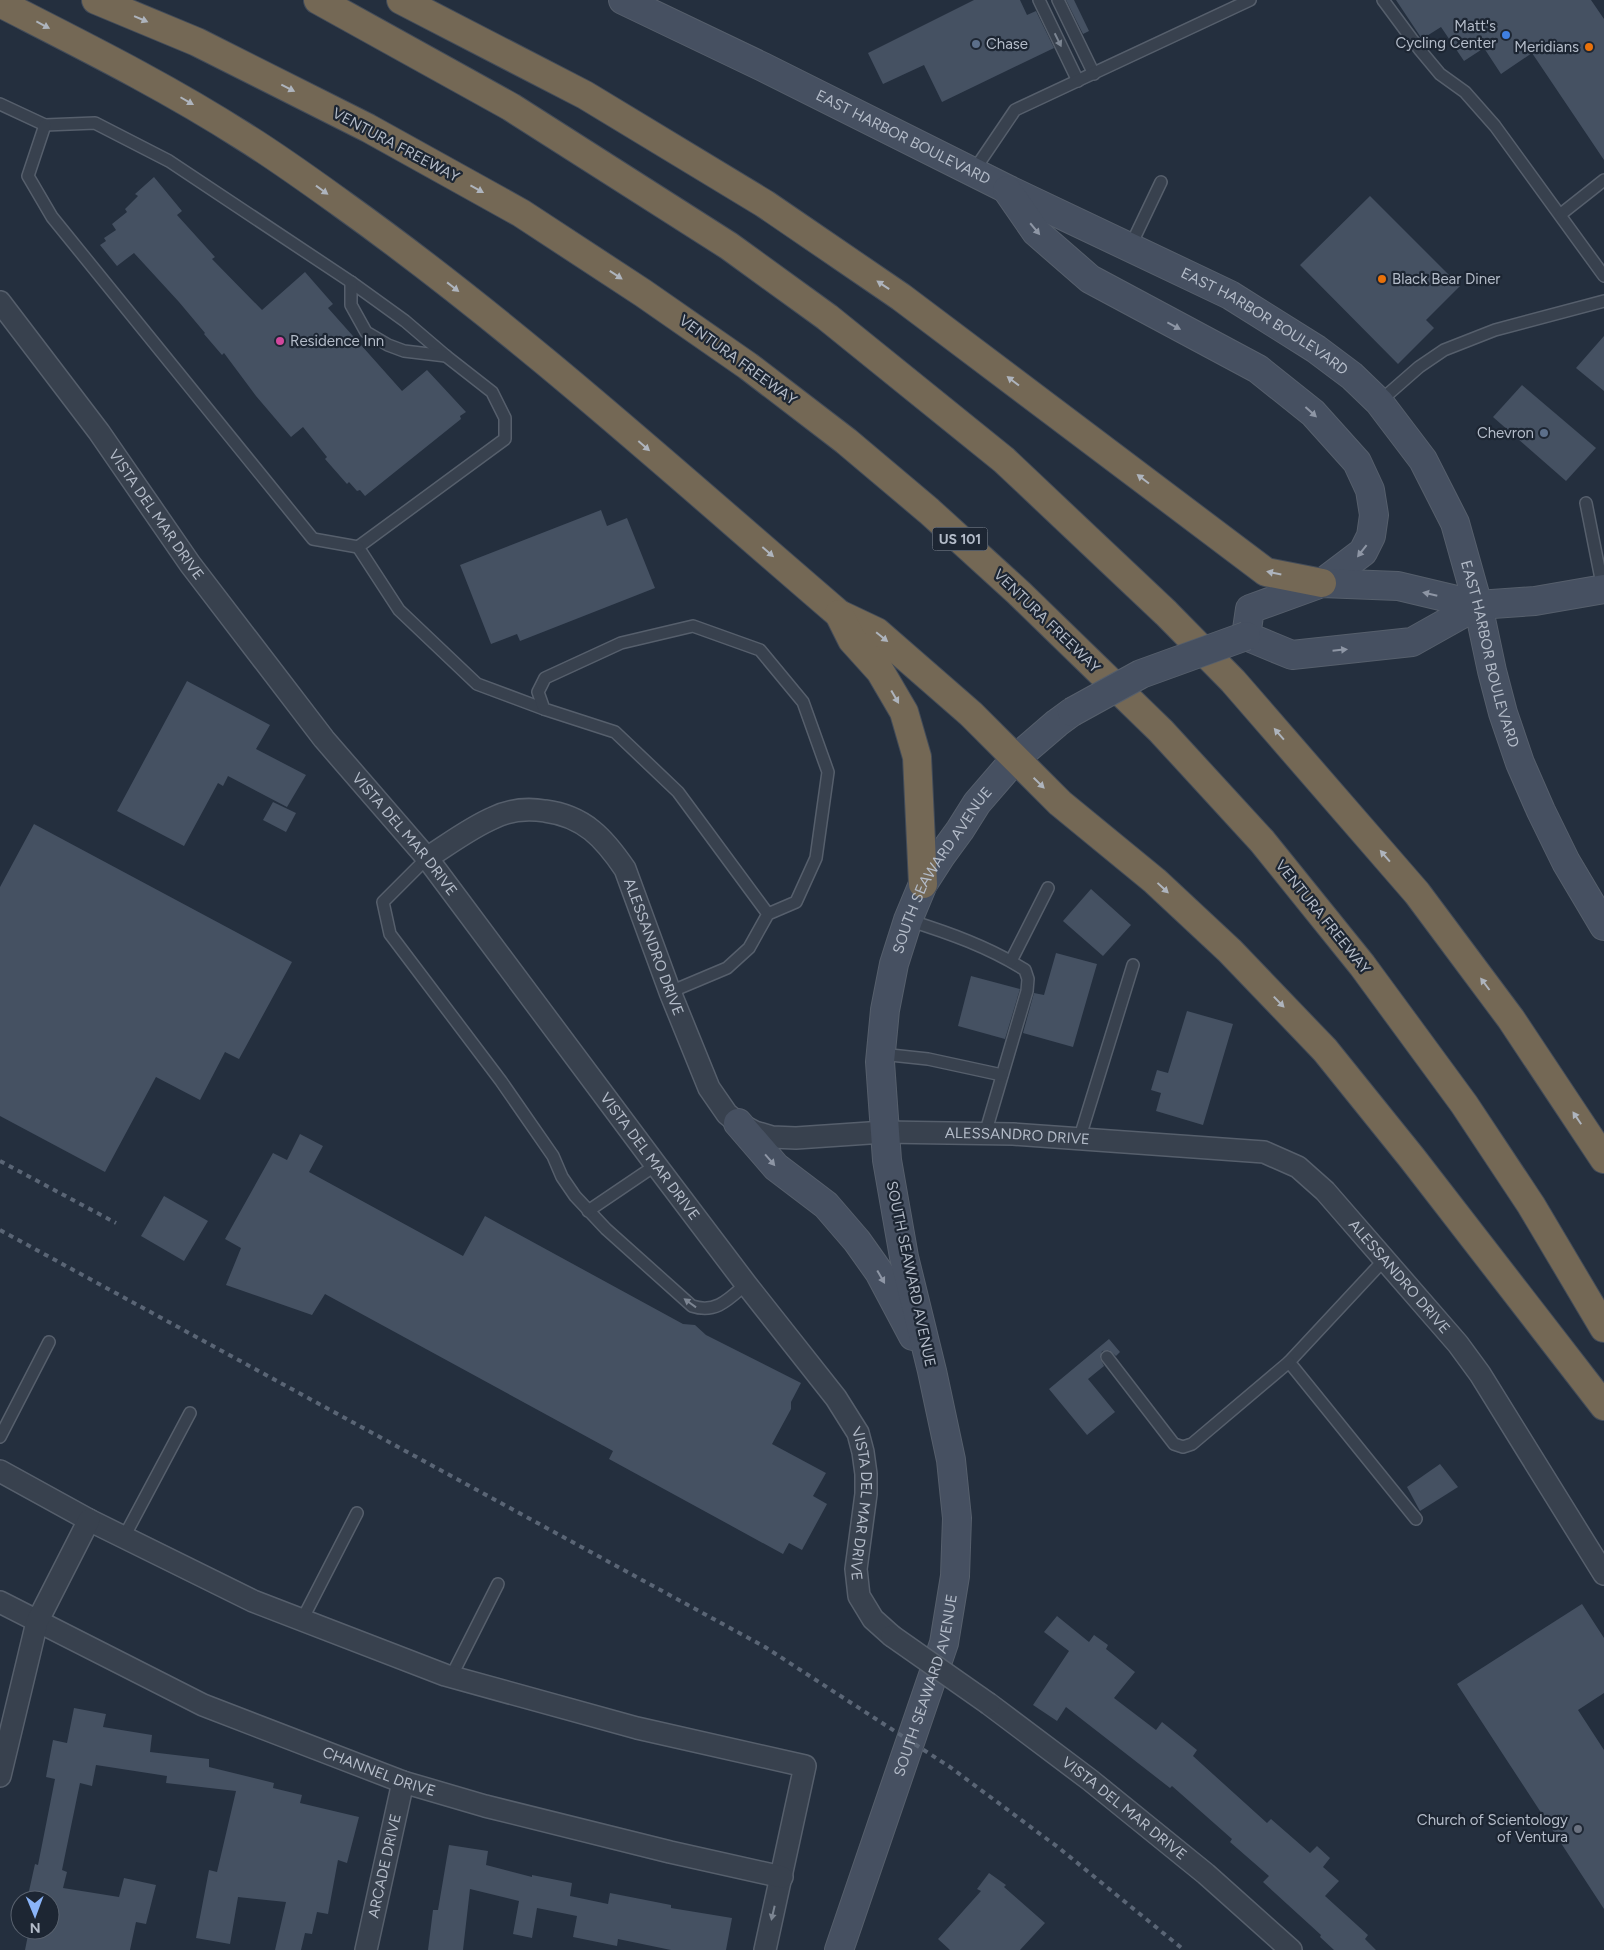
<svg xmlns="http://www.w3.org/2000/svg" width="1604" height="1950" viewBox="0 0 1604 1950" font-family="Figtree,sans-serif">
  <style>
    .building { fill: #455162 }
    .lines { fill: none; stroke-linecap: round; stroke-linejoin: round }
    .lane-casing { stroke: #565f6c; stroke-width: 14 }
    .street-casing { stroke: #565f6c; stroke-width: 24 }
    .secondary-casing { stroke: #565f6c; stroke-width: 30 }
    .highway-casing { stroke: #434c59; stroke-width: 30 }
    .lane { stroke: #38414e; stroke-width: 11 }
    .street { stroke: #38414e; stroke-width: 21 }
    .secondary { stroke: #465061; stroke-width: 28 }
    .highway { stroke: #746855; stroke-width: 28 }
    .rail { stroke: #5a6575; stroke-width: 4; stroke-dasharray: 5 5; stroke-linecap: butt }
    .street-bridge-casing { stroke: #565f6c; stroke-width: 24; stroke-linecap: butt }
    .secondary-bridge-casing { stroke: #565f6c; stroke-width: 30; stroke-linecap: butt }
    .street-bridge { stroke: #38414e; stroke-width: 21 }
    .secondary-bridge { stroke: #465061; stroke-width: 28 }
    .oneway { fill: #aeb4bd }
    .oneway2 { fill: #7c8592 }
    .oneway3 { fill: #8e96a5 }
    .shop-dot { fill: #3f7fe0; stroke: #1d2633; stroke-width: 2 }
    .service-dot { fill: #5c6f8a; stroke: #1d2633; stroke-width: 2 }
    .food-dot { fill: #e8710a; stroke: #1d2633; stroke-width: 2 }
    .hotel-dot { fill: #d1479c; stroke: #1d2633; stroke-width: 2 }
    .worship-dot { fill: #6b7280; stroke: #1d2633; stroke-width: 2 }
    .labels { text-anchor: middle; stroke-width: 4.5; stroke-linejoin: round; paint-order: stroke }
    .shield { fill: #1d2633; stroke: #878f9c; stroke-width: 1 }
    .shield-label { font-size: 14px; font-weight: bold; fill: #b4bcc9 }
    .poi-label { font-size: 15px; fill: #b4bcc9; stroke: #1d2633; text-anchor: end }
    .street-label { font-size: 15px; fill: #b4bcc9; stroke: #1d2633 }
  </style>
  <rect width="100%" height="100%" fill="#242f3e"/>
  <!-- building -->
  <g class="building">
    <polygon points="974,0 1020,0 1027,15 1036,11 1054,48 942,102 924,65 883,84 868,53"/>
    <polygon points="1066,0 1074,0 1089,31 1083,34"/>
    <polygon points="1396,0 1591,0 1604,19 1604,160 1532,53 1501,74 1484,48 1464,61 1441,27 1422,39"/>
    <polygon points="154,177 182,211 177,215 215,257 212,259 262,310 305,272 333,304 328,308 402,391 427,370 466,412 460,416 461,419 365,496 360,490 357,491 349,482 347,484 325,459 327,457 303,427 291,437 256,396 224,353 222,355 204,334 205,333 179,302 134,253 117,266 100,245 106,241 104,238 116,230 112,224 127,212 125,209 138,196 135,194"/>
    <polygon points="1370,196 1460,286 1426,320 1434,328 1398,364 1300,265"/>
    <polygon points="1604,336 1604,391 1576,368"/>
    <polygon points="1522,385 1596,448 1566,481 1493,417"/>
    <polygon points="601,510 607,526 627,518 655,588 520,641 517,634 491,644 460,565"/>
    <polygon points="187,681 270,725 256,749 306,775 287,807 228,776 223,786 218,783 184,846 117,811"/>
    <polygon points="273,802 296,813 286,832 263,820"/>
    <polygon points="34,824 292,962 239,1059 225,1052 200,1100 156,1077 105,1172 0,1116 0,887"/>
    <polygon points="1091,889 1131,925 1103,956 1063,921"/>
    <polygon points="1056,953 1097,964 1073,1047 1023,1033 1034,993 1044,995"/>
    <polygon points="971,976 1020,989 1005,1039 958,1026"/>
    <polygon points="1187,1011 1233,1024 1203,1125 1156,1111 1161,1093 1151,1090 1157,1070 1168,1073"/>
    <polygon points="300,1134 323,1146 309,1172 463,1256 485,1216 683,1324 695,1325 706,1335 801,1383 791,1402 791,1409 772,1444 826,1473 813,1496 827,1504 802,1550 789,1543 783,1554 609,1459 613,1451 325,1294 312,1315 226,1285 241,1248 225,1239 273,1153 287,1160"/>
    <polygon points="164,1196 208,1221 184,1261 141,1236"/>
    <polygon points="1109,1339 1120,1352 1116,1356 1109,1350 1102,1351 1100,1358 1104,1366 1088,1379 1115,1412 1087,1435 1049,1389"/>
    <polygon points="1440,1464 1458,1487 1420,1511 1407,1487"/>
    <polygon points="1582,1604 1604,1638 1604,1693 1578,1710 1604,1750 1604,1909 1457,1684"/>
    <polygon points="1057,1616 1089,1642 1094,1635 1108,1645 1106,1649 1135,1672 1114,1698 1156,1730 1162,1722 1197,1750 1193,1756 1267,1823 1271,1819 1310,1853 1317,1846 1330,1858 1323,1867 1339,1881 1325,1896 1368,1935 1365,1939 1376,1950 1334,1950 1320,1937 1321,1935 1263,1882 1269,1876 1230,1842 1232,1839 1172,1786 1170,1788 1066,1707 1057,1721 1033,1705 1069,1651 1044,1632"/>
    <polygon points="74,1708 106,1714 103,1727 152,1735 150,1752 209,1759 209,1767 274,1783 273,1788 302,1795 300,1803 359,1817 347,1863 338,1860 328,1914 317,1912 312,1934 305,1933 301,1950 275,1950 286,1902 238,1897 230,1944 196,1938 209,1870 217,1872 236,1791 166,1783 167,1776 96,1765 92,1786 80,1783 62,1870 67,1872 63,1888 119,1897 124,1878 156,1885 146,1924 136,1922 130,1950 25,1950 29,1930 50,1930 50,1900 27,1900 35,1864 38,1865 55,1779 46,1777 53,1740 67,1743"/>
    <polygon points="449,1845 488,1851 486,1865 532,1877 532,1875 572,1883 570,1896 608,1904 610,1893 671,1905 671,1908 732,1918 726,1950 671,1950 618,1939 617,1946 573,1937 577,1916 537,1908 532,1938 513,1934 519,1901 470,1889 463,1950 428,1950 433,1910 438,1910"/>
    <polygon points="989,1873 1006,1885 1004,1887 1045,1923 1020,1950 950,1950 938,1939 981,1891 977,1889"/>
  </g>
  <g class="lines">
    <!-- lane casing -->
    <g class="lane-casing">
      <g id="lane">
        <polyline points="1039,0 1078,81"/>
        <polyline points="1058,0 1094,74"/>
        <polyline points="1383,0 1420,50 1440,74 1465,92 1495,126 1604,276"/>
        <polyline points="0,104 45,125 95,123 169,161 351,282 405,321 446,356 492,392 505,418 505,439 358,547 399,610 477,684 544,709"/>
        <polyline points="45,125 28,176 52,217 313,539 358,547"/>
        <polyline points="973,172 1015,110 1250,0"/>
        <polyline points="1561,214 1604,180"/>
        <polyline points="1130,247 1161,182"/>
        <polyline points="351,282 351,305 366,332 388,345 404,351 446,356"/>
        <polyline points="1379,402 1419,367 1444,350 1495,330 1604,301"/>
        <polyline points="1586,503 1603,589"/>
        <path d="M427,858L383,902L390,934L501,1081L553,1156L562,1177L575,1196L606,1229L692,1306C716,1314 729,1299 746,1284"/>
        <path d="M908,920C949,933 989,947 1025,970L1028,979L1027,991L985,1134"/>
        <polyline points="1011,961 1048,888"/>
        <polyline points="670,992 727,968 749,948 768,914 796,902 816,858 828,772 803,702 760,650 693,626 621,643 545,678 538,692 544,709 615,732 678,792 768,914"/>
        <polyline points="881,1054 928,1059 1002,1075"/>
        <polyline points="1079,1140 1133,965"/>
        <polyline points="588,1211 656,1165"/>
        <polyline points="1385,1259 1289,1362 1416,1519"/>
        <polyline points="1107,1357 1174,1444 1183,1447 1192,1444 1289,1362"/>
        <polyline points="0,1437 49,1342"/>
        <polyline points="124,1537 190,1413"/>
        <polyline points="302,1620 357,1513"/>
        <polyline points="451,1677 498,1584"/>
      </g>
    </g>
    <!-- street casing -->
    <g class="street-casing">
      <g id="street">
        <path id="s1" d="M0,302L99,432L190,564L324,739L427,858L656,1165L746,1284L836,1398L858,1433L863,1452L866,1474V1494L856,1569L859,1596L873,1619L892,1636"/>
        <path id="s2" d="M427,858C449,844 470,828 493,818C509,810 527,808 545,811C584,816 604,838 625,869L670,992L709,1088L727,1114L738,1123L755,1132L772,1137L796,1138L884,1132L1013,1134L1264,1152L1298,1167L1325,1191L1458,1344L1480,1374L1604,1574"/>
        <polyline points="0,1471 89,1520 253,1601 445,1675 637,1728 805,1766 765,1950"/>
        <path id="s3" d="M0,1602L203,1705L403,1782L485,1806L670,1852L782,1877"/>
        <path id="s4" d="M989,1704L1090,1780L1206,1874L1291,1950"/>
        <polyline points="0,1776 37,1622 89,1520"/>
        <path id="s5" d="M366,1950L403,1782"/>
      </g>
    </g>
    <!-- secondary casing -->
    <g class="secondary-casing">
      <g id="secondary">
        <path id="s6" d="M623,0L763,67L1007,189L1230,295L1316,349L1352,376L1379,402L1423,460L1455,523L1478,605L1492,671L1503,713L1520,763L1541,811L1566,862L1604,926"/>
        <polyline points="1007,190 1036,232 1090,279 1258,369 1313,413 1357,462 1370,490 1374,515 1371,536 1363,552 1322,583"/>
        <polyline points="1478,605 1412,642 1292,655 1246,636 1250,609 1322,583 1398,586 1478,605 1535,601 1604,589"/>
        <polyline points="738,1123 776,1167 826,1205 857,1241 879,1272 913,1336"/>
        <path id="s7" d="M839,1950L944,1643L955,1576L957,1518L951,1460L932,1371L904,1257L887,1160L880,1062L885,1010L894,964L908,920L923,884L941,856L960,830L977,803L1015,759L1057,723L1072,712"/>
      </g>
    </g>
    <!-- highway casing -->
    <g class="highway-casing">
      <g id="highway">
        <polyline points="96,0 197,42 368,128 521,213 643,293 748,366 846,441 929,511 1019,593 1161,731 1262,841 1362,965 1464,1104 1531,1205 1604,1328"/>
        <polyline points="318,0 511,107 729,246 827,317 1004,460 1166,613 1233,681 1417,893 1511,1019 1604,1159"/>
        <polyline points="401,0 585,95 765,204 901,297 1266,572 1322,583"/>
        <path d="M0,3C82,45 165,86 243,136C277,157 310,181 342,204C517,329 676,474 839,614L877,632L971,714L1060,803L1155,881L1230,951L1325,1050L1412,1158L1604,1406"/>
        <polyline points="839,614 852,640 880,671 904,712 917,757 923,884"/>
      </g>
    </g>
    <!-- lane -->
    <use href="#lane" class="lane"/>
    <!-- street -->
    <use href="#street" class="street"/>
    <!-- secondary -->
    <use href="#secondary" class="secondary"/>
    <!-- highway -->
    <use href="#highway" class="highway"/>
    <!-- rail -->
    <g class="rail">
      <polyline points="0,1161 116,1223"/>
      <polyline points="0,1230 765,1647 950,1767 1059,1848 1184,1950"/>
    </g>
    <!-- street-bridge casing -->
    <g class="street-bridge-casing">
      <polyline id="street-bridge" points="892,1636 989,1704"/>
    </g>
    <!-- secondary-bridge casing -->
    <g class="secondary-bridge-casing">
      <polyline id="secondary-bridge" points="1072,712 1141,674 1246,636"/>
    </g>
    <!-- street-bridge -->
    <use href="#street-bridge" class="street-bridge"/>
    <!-- secondary-bridge -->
    <use href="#secondary-bridge" class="secondary-bridge"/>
  </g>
  <!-- one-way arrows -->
  <defs><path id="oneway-solid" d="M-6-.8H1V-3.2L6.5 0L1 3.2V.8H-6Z" transform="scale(1.25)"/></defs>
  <g class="oneway">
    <use href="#oneway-solid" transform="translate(141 19) rotate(23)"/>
    <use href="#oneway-solid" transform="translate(43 25) rotate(28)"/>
    <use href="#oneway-solid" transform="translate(288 88) rotate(27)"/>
    <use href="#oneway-solid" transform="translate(187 101) rotate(30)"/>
    <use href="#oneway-solid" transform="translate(477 189) rotate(29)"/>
    <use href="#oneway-solid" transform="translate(322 190) rotate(36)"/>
    <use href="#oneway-solid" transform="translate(616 275) rotate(33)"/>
    <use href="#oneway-solid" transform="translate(883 285) rotate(-146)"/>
    <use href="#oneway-solid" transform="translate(453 287) rotate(38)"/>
    <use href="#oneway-solid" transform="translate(1013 381) rotate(-143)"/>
    <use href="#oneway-solid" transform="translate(644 446) rotate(41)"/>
    <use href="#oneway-solid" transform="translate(1143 479) rotate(-143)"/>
    <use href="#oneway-solid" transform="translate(768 552) rotate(41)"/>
    <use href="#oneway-solid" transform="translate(1274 573) rotate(-168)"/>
    <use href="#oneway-solid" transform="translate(882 637) rotate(39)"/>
    <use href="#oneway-solid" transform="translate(895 697) rotate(60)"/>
    <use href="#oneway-solid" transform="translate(1279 734) rotate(-131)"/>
    <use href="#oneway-solid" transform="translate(1039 783) rotate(44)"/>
    <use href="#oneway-solid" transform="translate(1385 856) rotate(-131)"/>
    <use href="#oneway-solid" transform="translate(1163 888) rotate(43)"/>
    <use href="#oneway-solid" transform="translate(1485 984) rotate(-127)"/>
    <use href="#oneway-solid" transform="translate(1279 1002) rotate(46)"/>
    <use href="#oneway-solid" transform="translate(1577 1118) rotate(-124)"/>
  </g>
  <g class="oneway2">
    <use href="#oneway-solid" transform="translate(1058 40) rotate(64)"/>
    <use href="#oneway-solid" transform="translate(690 1303) rotate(-144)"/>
    <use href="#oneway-solid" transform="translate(773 1913) rotate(103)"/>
  </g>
  <g class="oneway3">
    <use href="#oneway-solid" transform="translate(1035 229) rotate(50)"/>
    <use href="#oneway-solid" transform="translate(1174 326) rotate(28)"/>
    <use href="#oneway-solid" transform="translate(1311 412) rotate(42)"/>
    <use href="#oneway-solid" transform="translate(1362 551) rotate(128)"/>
    <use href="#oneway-solid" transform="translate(1430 594) rotate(-167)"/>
    <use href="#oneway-solid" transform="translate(1340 650) rotate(-6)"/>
    <use href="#oneway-solid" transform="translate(770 1160) rotate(49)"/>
    <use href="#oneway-solid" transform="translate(881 1277) rotate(60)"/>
  </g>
  <!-- markers -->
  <circle class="shop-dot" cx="1506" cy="35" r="5"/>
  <g class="service-dot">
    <circle cx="976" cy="44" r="5"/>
    <circle cx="1544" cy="433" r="5"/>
  </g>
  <g class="food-dot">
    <circle cx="1589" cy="47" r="5"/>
    <circle cx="1382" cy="279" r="5"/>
  </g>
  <circle class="hotel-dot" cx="280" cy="341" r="5"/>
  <circle class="worship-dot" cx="1578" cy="1829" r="5"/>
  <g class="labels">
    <!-- shield labels -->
    <rect class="shield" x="932.5" y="527.5" width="55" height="23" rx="4"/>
    <g class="shield-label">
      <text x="960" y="544">US 101</text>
    </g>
    <!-- poi labels -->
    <g class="poi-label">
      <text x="1496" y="31">Matt's<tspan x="1496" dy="17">Cycling Center</tspan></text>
      <text x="986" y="49" text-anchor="start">Chase</text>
      <text x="1579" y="52">Meridians</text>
      <text x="1392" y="284" text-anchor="start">Black Bear Diner</text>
      <text x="290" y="346" text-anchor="start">Residence Inn</text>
      <text x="1534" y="438">Chevron</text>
      <text x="1568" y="1825">Church of Scientology<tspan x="1568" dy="17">of Ventura</tspan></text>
    </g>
    <!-- street labels -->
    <g class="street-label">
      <text dy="5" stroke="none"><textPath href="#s6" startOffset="312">EAST HARBOR BOULEVARD</textPath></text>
      <text transform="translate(396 145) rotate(28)" y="5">VENTURA FREEWAY</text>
      <text dy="5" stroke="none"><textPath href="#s6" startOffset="718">EAST HARBOR BOULEVARD</textPath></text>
      <text transform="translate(738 360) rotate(36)" y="5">VENTURA FREEWAY</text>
      <text dy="5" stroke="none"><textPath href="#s1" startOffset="264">VISTA DEL MAR DRIVE</textPath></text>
      <text transform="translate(1047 621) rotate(44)" y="5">VENTURA FREEWAY</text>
      <text dy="5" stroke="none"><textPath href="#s6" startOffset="1138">EAST HARBOR BOULEVARD</textPath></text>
      <text dy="5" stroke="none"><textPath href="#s1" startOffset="669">VISTA DEL MAR DRIVE</textPath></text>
      <text dy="5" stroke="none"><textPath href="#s7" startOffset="1119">SOUTH SEAWARD AVENUE</textPath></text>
      <text transform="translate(1323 917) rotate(51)" y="5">VENTURA FREEWAY</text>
      <text dy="5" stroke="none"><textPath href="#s2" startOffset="316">ALESSANDRO DRIVE</textPath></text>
      <text dy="5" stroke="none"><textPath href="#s2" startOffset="796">ALESSANDRO DRIVE</textPath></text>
      <text dy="5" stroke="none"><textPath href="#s1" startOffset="1074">VISTA DEL MAR DRIVE</textPath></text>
      <text transform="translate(911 1274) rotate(78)" y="5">SOUTH SEAWARD AVENUE</text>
      <text dy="5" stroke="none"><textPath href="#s2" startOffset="1230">ALESSANDRO DRIVE</textPath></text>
      <text dy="5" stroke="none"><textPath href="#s1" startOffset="1492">VISTA DEL MAR DRIVE</textPath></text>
      <text dy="5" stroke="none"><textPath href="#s7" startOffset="279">SOUTH SEAWARD AVENUE</textPath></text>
      <text dy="5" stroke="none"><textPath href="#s3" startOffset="416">CHANNEL DRIVE</textPath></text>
      <text dy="5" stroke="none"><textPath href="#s4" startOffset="171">VISTA DEL MAR DRIVE</textPath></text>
      <text dy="5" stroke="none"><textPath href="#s5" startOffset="86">ARCADE DRIVE</textPath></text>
    </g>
  </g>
  <!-- north arrow -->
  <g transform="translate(35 1915) rotate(179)"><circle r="24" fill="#1d2633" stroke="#59626f"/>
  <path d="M0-4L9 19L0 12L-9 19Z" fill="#8ab4f8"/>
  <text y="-8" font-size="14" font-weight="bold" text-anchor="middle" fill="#b4bcc9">N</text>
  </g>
</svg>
